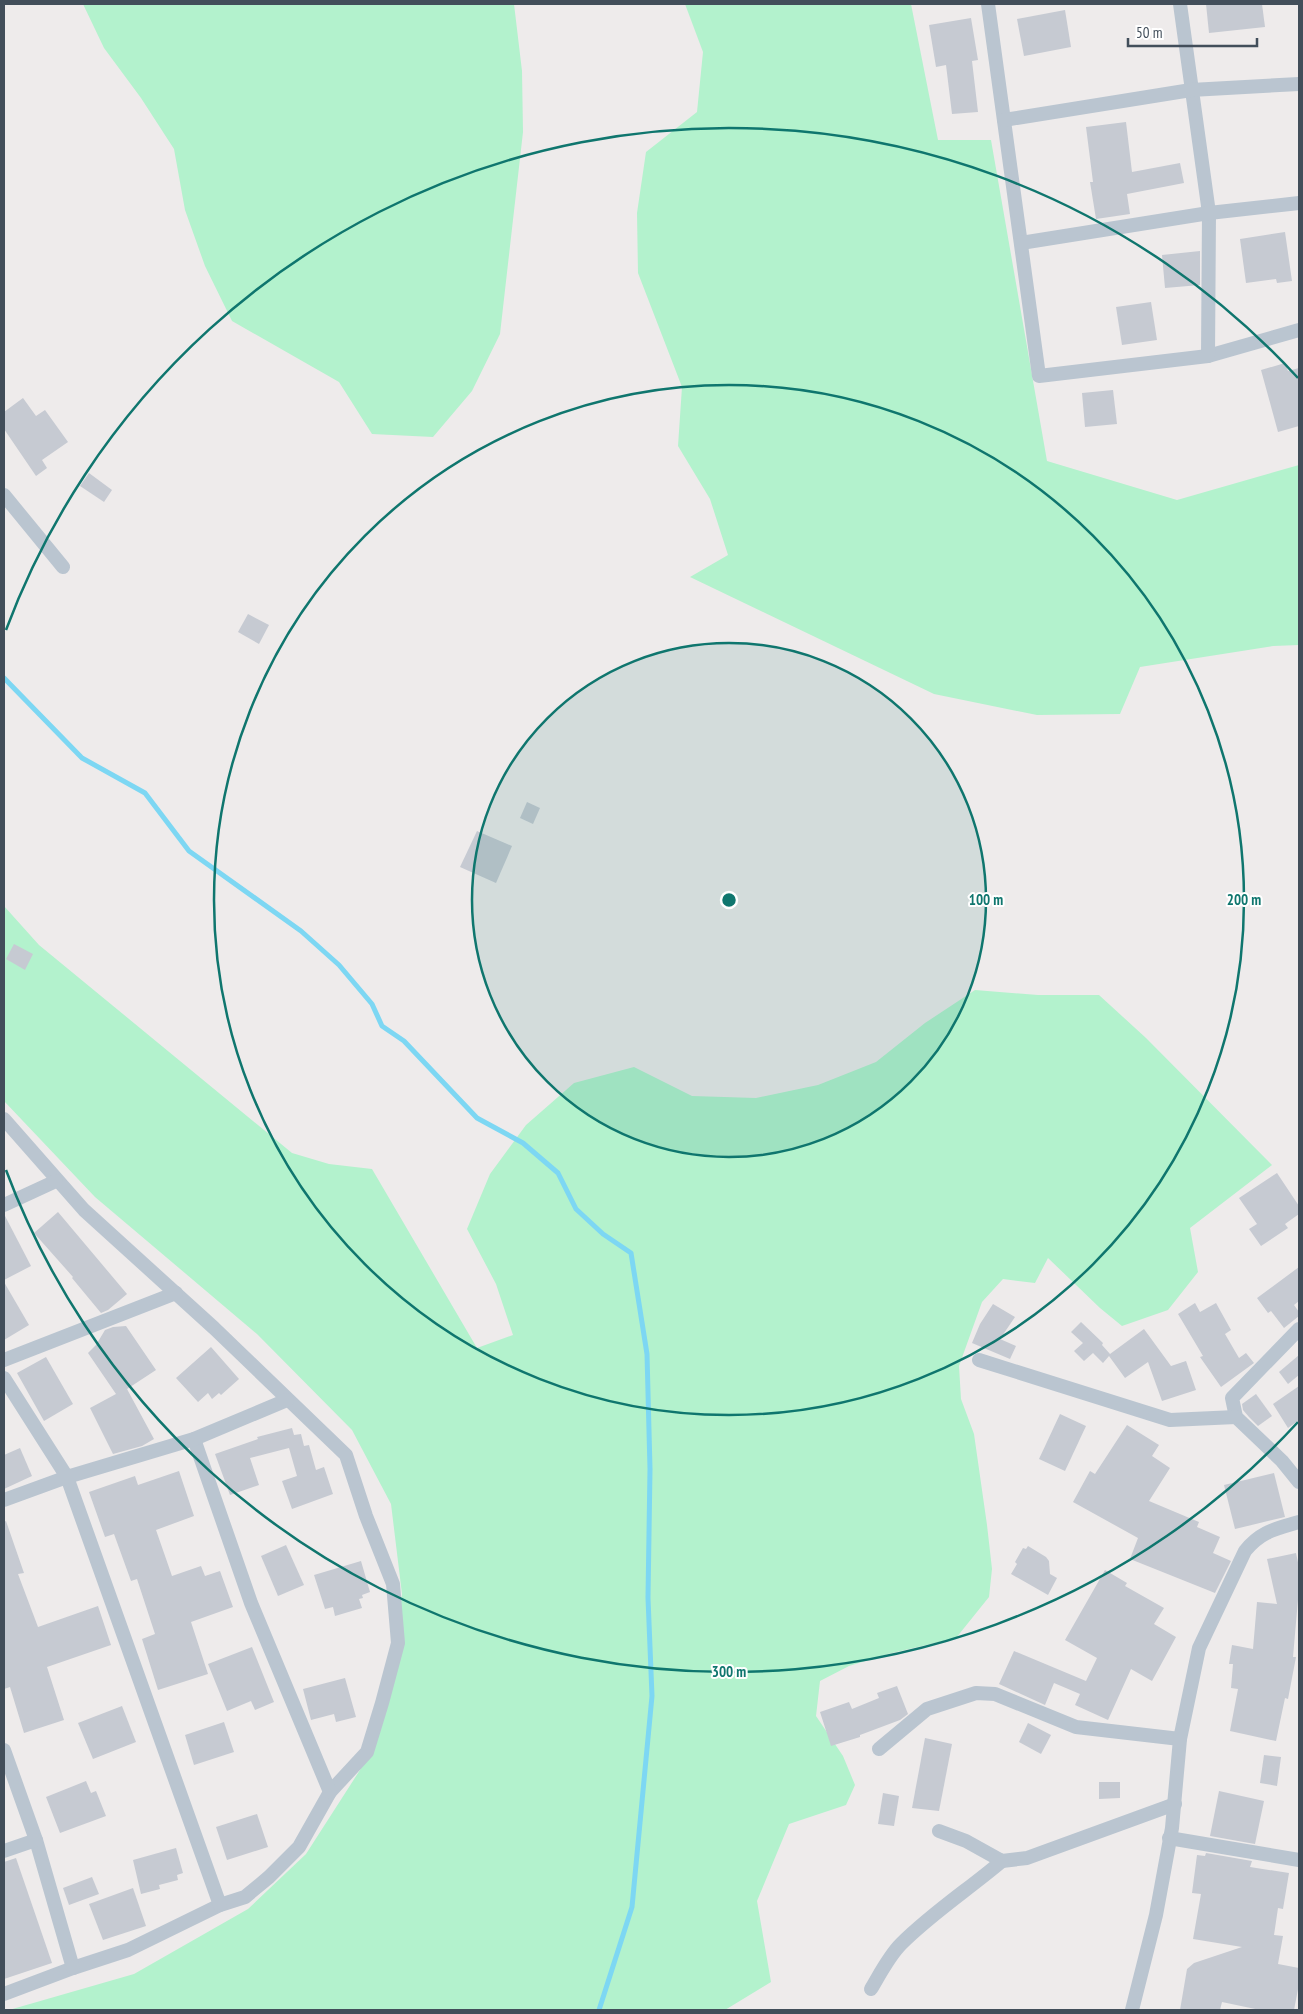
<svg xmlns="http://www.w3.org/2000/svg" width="1303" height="2014" viewBox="0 0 1303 2014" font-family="'PT Sans Narrow',sans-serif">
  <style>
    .green { fill: #b3f2cd }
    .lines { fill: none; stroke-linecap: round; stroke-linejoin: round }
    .stream { stroke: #7dd7f3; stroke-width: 5 }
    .building { fill: #c6cad2 }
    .street { stroke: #bac5d0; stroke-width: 14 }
    .ring { fill: none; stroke: #0f766e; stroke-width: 2.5 }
    .centre { fill: #0f766e; stroke: #fff; stroke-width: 2.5 }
    .ring-label { font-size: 15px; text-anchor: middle; font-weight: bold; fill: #0f766e; stroke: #fff; stroke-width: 4; stroke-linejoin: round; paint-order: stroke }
  </style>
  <rect width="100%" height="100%" fill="#eeebeb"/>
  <!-- green -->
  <g class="green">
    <polygon points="83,4 514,4 522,71 523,132 500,334 472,391 433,437 372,434 339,382 232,321 205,266 185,210 174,149 141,98 104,48"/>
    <polygon points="685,4 911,4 938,140 991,140 1047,461 1177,500 1299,465 1299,645 1273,646 1140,667 1120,714 1037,715 934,694 690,577 728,555 710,499 678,446 682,387 638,273 637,213 646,152 697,112 703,52"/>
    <polygon points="4,906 39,945 292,1153 329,1164 372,1169 477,1348 513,1335 496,1284 467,1229 490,1174 526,1125 574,1083 634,1067 692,1096 756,1098 818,1085 876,1062 925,1023 975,990 1038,995 1099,995 1146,1038 1272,1165 1190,1228 1198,1272 1168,1310 1122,1326 1100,1308 1048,1258 1035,1283 1003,1279 982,1302 959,1366 961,1399 974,1434 987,1525 992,1569 989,1597 956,1638 888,1654 849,1666 820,1681 816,1716 843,1756 855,1785 846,1805 789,1824 757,1901 771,1982 725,2010 9,2010 134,1974 248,1909 306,1854 360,1770 389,1691 402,1594 391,1504 352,1430 257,1334 95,1197 4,1101"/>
  </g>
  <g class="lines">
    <!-- stream -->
    <polyline class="stream" points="4,678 82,758 145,793 189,851 301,931 339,965 372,1004 382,1026 404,1041 477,1118 523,1143 558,1173 576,1209 603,1234 631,1253 647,1354 650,1469 648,1598 652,1696 632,1907 599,2010"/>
  </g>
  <!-- building -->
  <g class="building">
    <polygon points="1206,4 1262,4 1265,27 1209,33"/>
    <polygon points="1065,10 1071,47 1024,56 1017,19"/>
    <polygon points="971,18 978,60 972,61 978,112 952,114 946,65 936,67 929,25"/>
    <polygon points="1126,122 1132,172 1180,163 1184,183 1127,194 1130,214 1096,219 1090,182 1093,182 1086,127"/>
    <polygon points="1285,232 1292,281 1277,283 1276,279 1246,283 1240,239"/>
    <polygon points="1200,251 1200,285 1165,288 1162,255"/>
    <polygon points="1151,302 1157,340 1122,345 1116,307"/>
    <polygon points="1285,363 1288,371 1299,368 1299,426 1278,432 1261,370"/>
    <polygon points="1113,390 1117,424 1085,427 1082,393"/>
    <polygon points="23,398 36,416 45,410 68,442 42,460 47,468 36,476 4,429 4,412"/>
    <polygon points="89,473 112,490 104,502 80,486"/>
    <polygon points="248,614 269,625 259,644 238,632"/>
    <polygon points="527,802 540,808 533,824 520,818"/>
    <polygon points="477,831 512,846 496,883 460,867"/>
    <polygon points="14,944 33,954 25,970 6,959"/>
    <polygon points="1277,1173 1299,1206 1299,1214 1285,1224 1288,1228 1261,1246 1249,1229 1257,1224 1239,1198"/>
    <polygon points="58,1212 127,1294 108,1310 101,1313 72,1278 73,1277 34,1233"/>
    <polygon points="4,1214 31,1266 4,1280"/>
    <polygon points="1299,1267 1299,1301 1294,1305 1299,1312 1299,1316 1284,1328 1271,1311 1268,1313 1257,1298"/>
    <polygon points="4,1282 29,1325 4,1340"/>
    <polygon points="1195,1303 1200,1312 1216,1303 1231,1330 1225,1334 1239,1358 1246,1353 1254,1363 1221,1387 1200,1357 1203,1356 1178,1314"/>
    <polygon points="993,1304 1015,1317 1000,1339 1016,1346 1010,1359 972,1343 980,1324"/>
    <polygon points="1081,1322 1103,1343 1102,1345 1110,1354 1144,1329 1171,1366 1186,1361 1196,1390 1162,1401 1148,1362 1125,1378 1109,1356 1103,1363 1093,1353 1084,1361 1074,1351 1083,1343 1071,1332"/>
    <polygon points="126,1326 156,1370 127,1389 154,1439 142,1446 113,1454 90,1408 116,1394 88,1353 96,1345 105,1330 113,1327"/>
    <polygon points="211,1347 239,1379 221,1395 219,1393 212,1399 208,1393 198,1402 176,1378"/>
    <polygon points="1299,1355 1299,1375 1288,1384 1279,1372"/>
    <polygon points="46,1357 73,1404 44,1421 17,1373"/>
    <polygon points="1299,1386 1299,1420 1288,1428 1273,1404"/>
    <polygon points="1256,1394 1272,1416 1258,1426 1249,1417 1243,1410 1242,1404"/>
    <polygon points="1060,1414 1086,1426 1065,1471 1039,1459"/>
    <polygon points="1127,1425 1159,1445 1152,1456 1170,1468 1149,1501 1199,1522 1197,1527 1220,1537 1213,1553 1231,1561 1215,1593 1130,1559 1138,1538 1073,1502 1090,1471 1095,1474"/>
    <polygon points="292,1428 294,1435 301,1434 304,1446 309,1445 316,1470 324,1467 333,1494 292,1509 282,1481 297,1476 289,1448 250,1458 259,1485 230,1495 215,1454 258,1439 257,1437"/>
    <polygon points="20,1448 32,1476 4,1489 4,1455"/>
    <polygon points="179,1471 194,1516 156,1530 172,1576 201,1566 205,1576 220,1571 233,1607 191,1622 208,1674 158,1690 142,1639 155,1634 137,1579 131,1581 114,1534 105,1537 89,1492 135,1476 138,1485"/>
    <polygon points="1274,1473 1285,1517 1235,1529 1224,1485"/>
    <polygon points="6,1521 24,1573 18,1574 38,1627 98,1606 111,1645 47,1667 64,1720 24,1733 10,1687 4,1689 4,1522"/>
    <polygon points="286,1545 304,1585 278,1596 261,1556"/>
    <polygon points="1028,1546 1046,1557 1049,1561 1050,1574 1057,1578 1048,1595 1011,1574 1017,1564 1015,1562 1023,1548 1026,1549"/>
    <polygon points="1296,1553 1299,1567 1299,1588 1293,1657 1296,1657 1288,1699 1285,1698 1276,1741 1230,1731 1238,1689 1231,1688 1233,1664 1229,1664 1232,1645 1253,1649 1257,1602 1277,1604 1267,1559"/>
    <polygon points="361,1561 370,1592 362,1595 363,1598 359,1599 362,1608 335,1616 333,1607 325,1609 314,1575"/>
    <polygon points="1105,1570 1127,1583 1125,1586 1164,1608 1154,1624 1176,1637 1152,1681 1131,1669 1108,1720 1075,1705 1080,1694 1054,1683 1045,1705 999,1684 1014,1651 1086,1681 1097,1658 1065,1640"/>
    <polygon points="252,1647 274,1702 255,1710 251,1701 227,1711 208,1664"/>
    <polygon points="345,1678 356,1717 336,1722 334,1714 311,1720 303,1689"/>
    <polygon points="897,1686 908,1714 900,1720 860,1735 860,1737 831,1746 820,1712 849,1702 852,1709 879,1698 877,1693"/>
    <polygon points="122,1706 136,1742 93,1759 78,1723"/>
    <polygon points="224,1722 234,1752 194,1765 185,1735"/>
    <polygon points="1028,1723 1051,1735 1041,1754 1019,1742"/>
    <polygon points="925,1738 952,1744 939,1811 912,1808"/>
    <polygon points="1264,1755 1281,1757 1277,1786 1260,1783"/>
    <polygon points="86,1781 91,1793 96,1791 106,1816 60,1833 46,1797"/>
    <polygon points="1099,1782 1120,1782 1120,1798 1099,1799"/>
    <polygon points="1219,1791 1264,1801 1255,1844 1210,1836"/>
    <polygon points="883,1793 899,1796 894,1826 878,1824"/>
    <polygon points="257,1814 268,1847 227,1860 216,1827"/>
    <polygon points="176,1848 183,1873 177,1875 178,1880 159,1885 160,1889 141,1894 133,1860"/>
    <polygon points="1206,1853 1252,1861 1250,1867 1289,1873 1283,1909 1278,1908 1274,1935 1283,1936 1278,1964 1299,1968 1299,1984 1294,2010 1260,2010 1222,2002 1220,2010 1180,2010 1187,1969 1194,1963 1242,1947 1193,1939 1201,1894 1192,1893 1197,1855 1205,1856"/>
    <polygon points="16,1858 52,1963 4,1979 4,1862"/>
    <polygon points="92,1877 99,1894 69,1905 63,1888"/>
    <polygon points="133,1888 146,1926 103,1940 89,1904"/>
  </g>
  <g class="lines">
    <!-- street -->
    <g class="street">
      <polyline points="988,4 1039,376 1208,356 1299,330"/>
      <polyline points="1180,4 1209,213 1208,356"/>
      <polyline points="1004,120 1191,90 1299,84"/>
      <polyline points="1021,243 1209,213 1299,203"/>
      <polyline points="4,495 63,567"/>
      <polyline points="4,1119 84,1210 214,1328 346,1455 366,1516 393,1584 398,1643 382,1703 367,1752 330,1792 299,1847 269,1877 245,1897 220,1905 128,1950 73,1968 4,1994"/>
      <polyline points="4,1205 56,1181"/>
      <polyline points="1299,1329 1232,1398 1236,1417 1282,1461 1299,1482"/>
      <polyline points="4,1360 176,1293"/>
      <polyline points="979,1360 1170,1420 1236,1417"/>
      <polyline points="4,1378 67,1477 220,1905"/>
      <polyline points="194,1439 251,1603 330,1792"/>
      <polyline points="4,1500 67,1477 194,1439 287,1400"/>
      <polyline points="879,1749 927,1709 976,1693 995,1694 1076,1727 1180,1739"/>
      <polyline points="4,1750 36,1840 73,1968"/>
      <polyline points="939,1831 966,1841 1002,1861 1027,1858 1175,1804"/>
      <polyline points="1169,1838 1299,1860"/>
      <polyline points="4,1851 36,1840"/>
      <path d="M871,1989C880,1974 889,1956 901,1944C932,1913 969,1889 1002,1861"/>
      <path d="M1132,2010L1156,1915L1172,1828L1180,1739L1199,1648L1245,1551C1261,1531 1276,1529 1299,1522"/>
    </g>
  </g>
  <!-- distance rings -->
  <circle cx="729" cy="900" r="257" fill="#0f766e" fill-opacity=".12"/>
  <g class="ring">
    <circle cx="729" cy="900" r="257"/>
    <circle cx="729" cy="900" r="515"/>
    <path d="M1298 1422A772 772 0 0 1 6 1170M6 630A772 772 0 0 1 1298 378"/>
  </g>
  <circle cx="729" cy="900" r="8" class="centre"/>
  <g class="ring-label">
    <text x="986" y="905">100 m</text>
    <text x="1244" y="905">200 m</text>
    <text x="729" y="1677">300 m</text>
  </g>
  <!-- border -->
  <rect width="1303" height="2014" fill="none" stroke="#424e5a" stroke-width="10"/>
  <!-- scale -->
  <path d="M1128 38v8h129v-8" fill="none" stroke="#424e5a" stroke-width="2.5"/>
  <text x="1136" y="38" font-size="15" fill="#424e5a" stroke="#ffffff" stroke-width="4" paint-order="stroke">50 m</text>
</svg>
